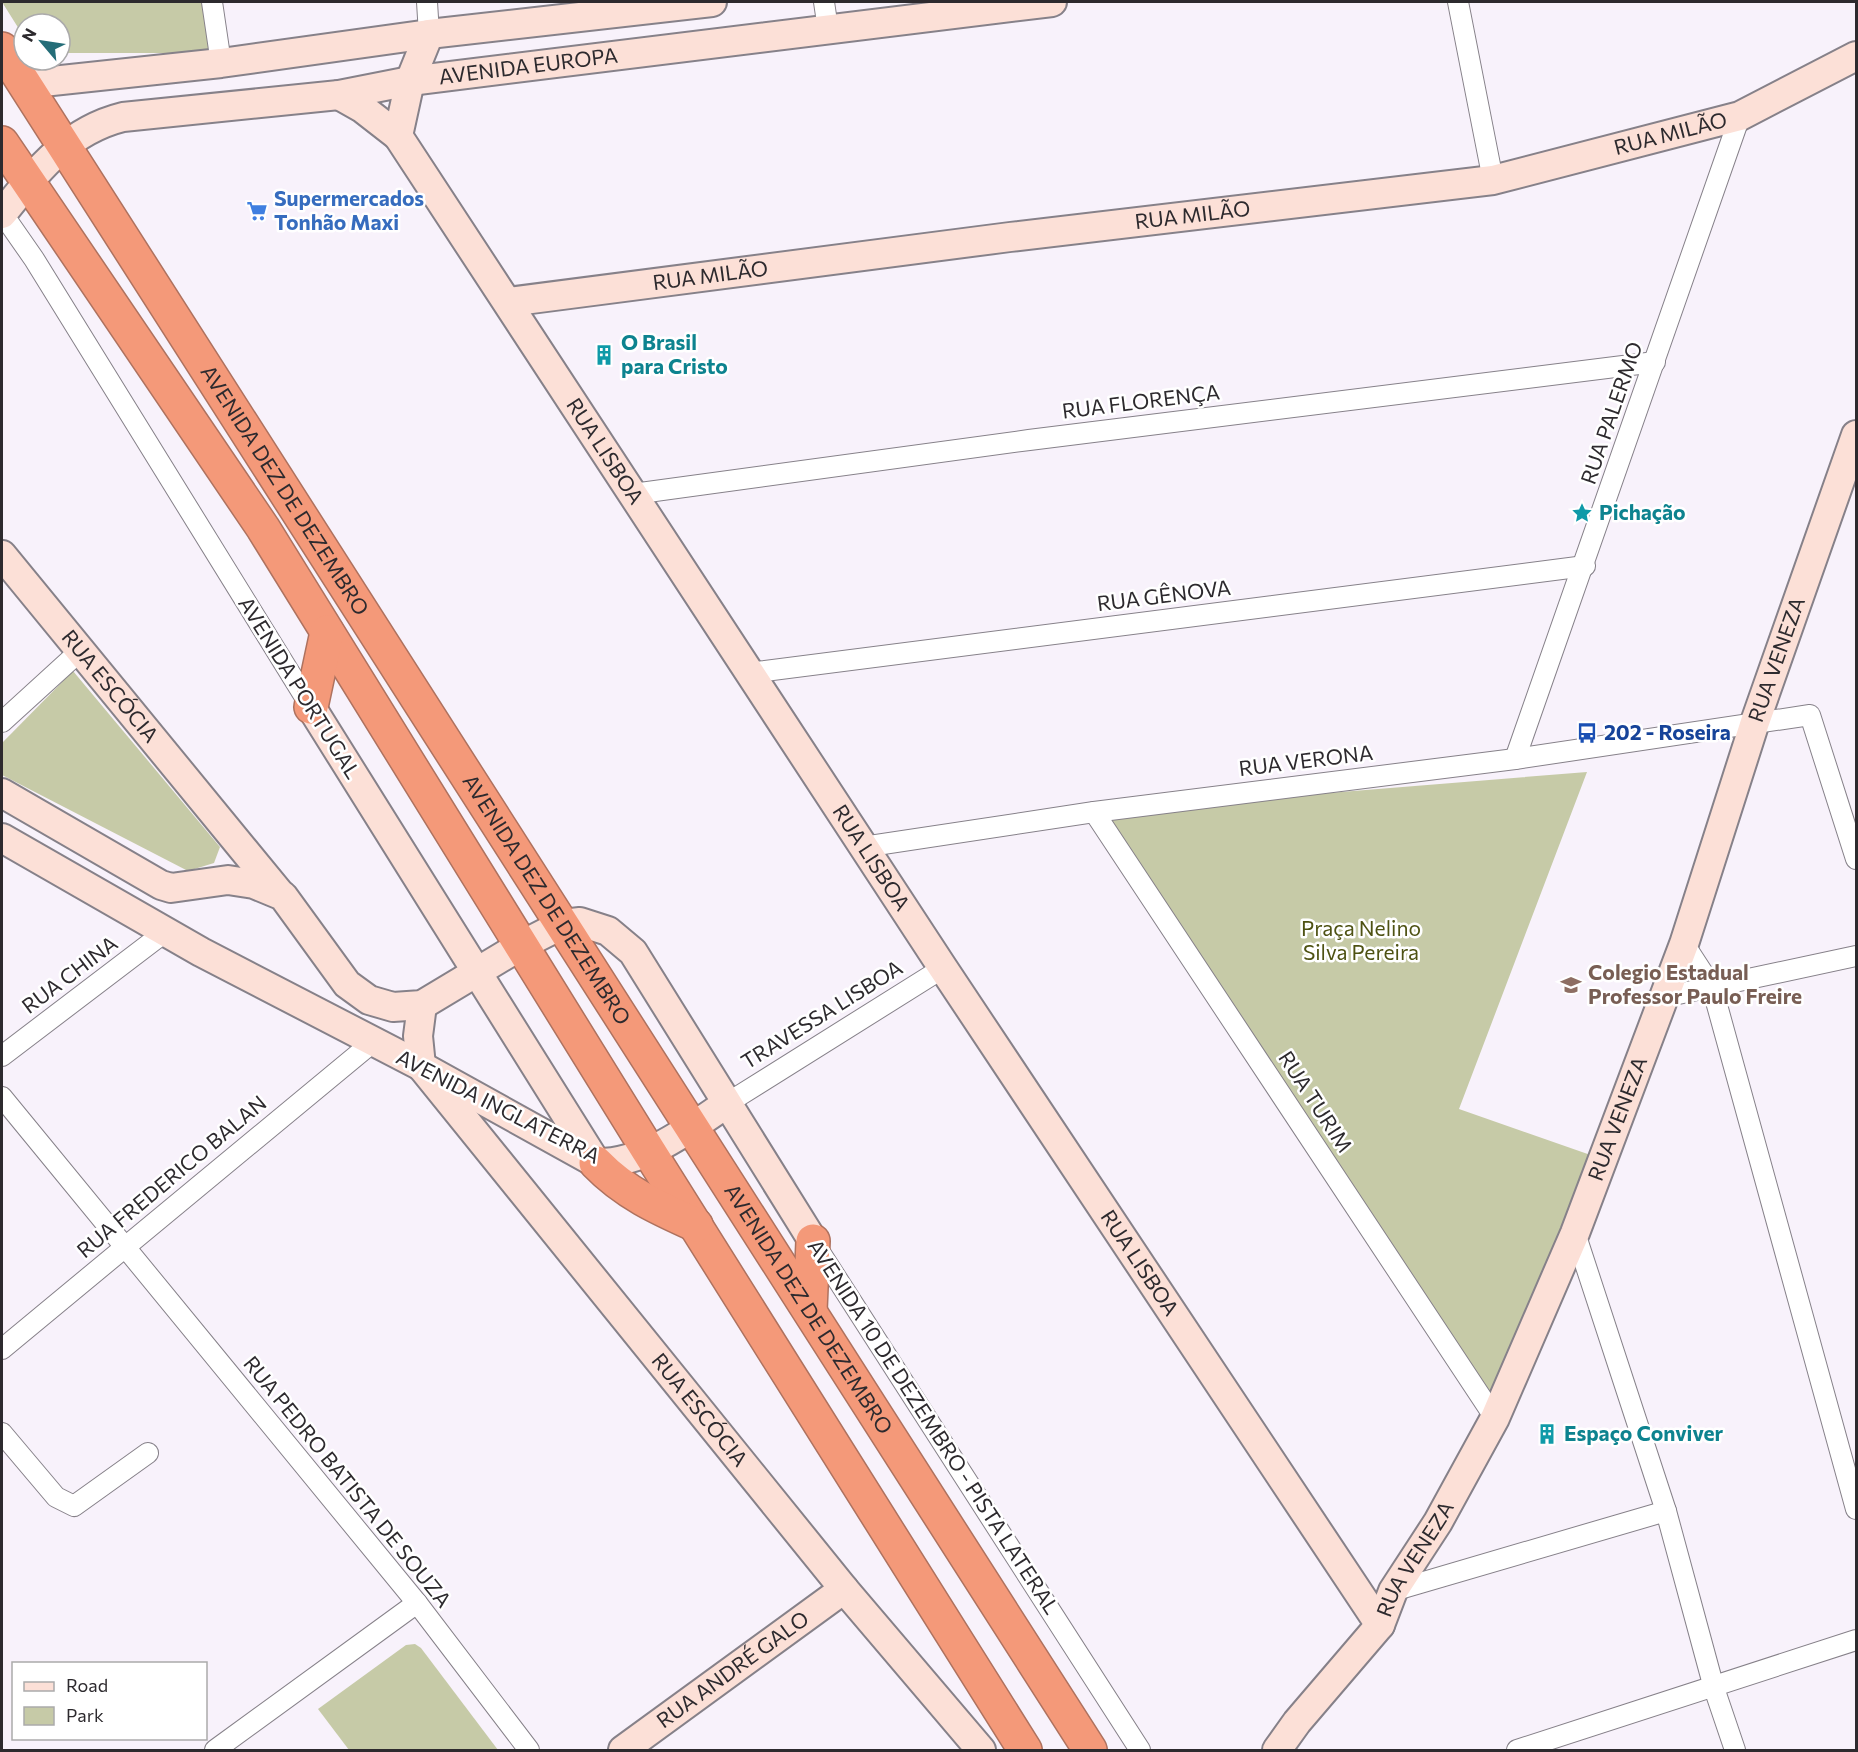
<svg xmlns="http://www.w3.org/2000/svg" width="1858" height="1752" viewBox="0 0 1858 1752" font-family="Commissioner,sans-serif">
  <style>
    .green { fill: #c6caa7 }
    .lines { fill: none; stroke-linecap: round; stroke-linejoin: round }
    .street-casing { stroke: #868189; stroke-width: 22 }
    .secondary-casing { stroke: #868189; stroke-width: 32 }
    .highway-casing { stroke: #ae725f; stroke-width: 36 }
    .street { stroke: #fff; stroke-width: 20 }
    .secondary { stroke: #fce0d7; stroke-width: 28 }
    .highway { stroke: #f49979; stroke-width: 33 }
    .labels { text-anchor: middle; stroke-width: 5; stroke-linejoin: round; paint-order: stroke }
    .street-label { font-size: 21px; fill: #2d2a2e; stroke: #fff }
    .shop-label { font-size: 21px; font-weight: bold; fill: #366cbe; stroke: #fff; text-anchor: start }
    .culture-label { font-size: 21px; font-weight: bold; fill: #0d838f; stroke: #fff; text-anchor: start }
    .transit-label { font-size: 21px; font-weight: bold; fill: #164399; stroke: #fff; text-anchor: start }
    .park-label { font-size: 21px; fill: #4e5213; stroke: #fff }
    .education-label { font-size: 21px; font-weight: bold; fill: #785e54; stroke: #fff; text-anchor: start }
  </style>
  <rect width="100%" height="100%" fill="#f8f2fb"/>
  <!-- green -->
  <g class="green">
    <polygon points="2,2 203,2 211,53 60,53 60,24 24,24 24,37"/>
    <polygon points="73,671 220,847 214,863 188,871 2,775 2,743"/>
    <polygon points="1587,772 1459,1109 1602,1159 1495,1418 1094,812"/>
    <polygon points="415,1644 421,1648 498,1750 349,1750 318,1709 406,1645"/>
  </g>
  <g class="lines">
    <!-- street casing -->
    <g class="street-casing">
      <g id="street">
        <polyline points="212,2 221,63"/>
        <polyline points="427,2 429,34"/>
        <polyline points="824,2 828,29"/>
        <polyline points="1458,2 1493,180"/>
        <polyline points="2,213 34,259 311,707"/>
        <polyline points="633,494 1029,440 1655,362"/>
        <polyline points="749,673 1585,566"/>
        <polyline points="2,722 80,651"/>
        <polyline points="1515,759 1740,116"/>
        <polyline points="1094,812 1495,1418"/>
        <polyline points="863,847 1094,812 1515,759 1810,715 1856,859"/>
        <polyline points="1684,944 1712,987 1856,1509"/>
        <polyline points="1664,997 1856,956"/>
        <polyline points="2,1056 165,932"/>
        <polyline points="2,1097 417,1603 529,1750"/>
        <polyline points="726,1104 943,968"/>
        <polyline points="1575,1233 1666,1511 1714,1688 1735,1750"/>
        <polyline points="814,1243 1140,1750"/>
        <polyline points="2,1349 373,1042"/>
        <polyline points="2,1433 56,1497 74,1506 148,1453"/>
        <polyline points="1393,1591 1666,1511"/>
        <polyline points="215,1750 417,1603"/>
        <polyline points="1517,1750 1856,1640"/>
      </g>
    </g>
    <!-- secondary casing -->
    <g class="secondary-casing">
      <g id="secondary">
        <path id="s1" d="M429,34L410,81L398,136L943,968L1380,1625"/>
        <polyline points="24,84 221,63 429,34 712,2"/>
        <polyline points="339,95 362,108 398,136"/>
        <path id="s2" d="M2,214C36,172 67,131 123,117L339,95L410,81L1052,2"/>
        <path id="s3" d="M508,302L1010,237L1493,180L1740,116L1856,56"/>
        <path id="s4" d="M2,555L280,894"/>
        <polyline points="311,707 595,1161"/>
        <polyline points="2,793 161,885 171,888 228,880 254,884 283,896 347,984 369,1000 393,1007 422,1005 522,945 563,924 580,922 608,931 633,952 813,1241"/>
        <path d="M2,838L201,952L421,1066L596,1163C644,1164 688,1130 726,1104"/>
        <path id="s5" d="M422,1005L418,1036L421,1066L844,1589L981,1750"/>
        <path id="s6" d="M623,1750L844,1589"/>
        <path id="s7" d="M1277,1750L1297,1722L1380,1625L1393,1591L1438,1522L1495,1418L1575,1233L1684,944L1755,722L1856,435"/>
      </g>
    </g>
    <!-- highway casing -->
    <g class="highway-casing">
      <g id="highway">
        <path id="s8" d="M2,49L1090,1750"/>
        <polyline points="2,143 263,528 648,1150 1025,1750"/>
        <polyline points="311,707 327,632"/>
        <path d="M596,1163C625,1193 658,1208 696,1225"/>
        <polyline points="810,1311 813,1241"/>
      </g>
    </g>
    <!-- street -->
    <use href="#street" class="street"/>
    <!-- secondary -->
    <use href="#secondary" class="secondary"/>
    <!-- highway -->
    <use href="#highway" class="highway"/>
  </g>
  <!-- icons -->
  <defs>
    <g id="supermarket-bare" transform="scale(1.62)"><path d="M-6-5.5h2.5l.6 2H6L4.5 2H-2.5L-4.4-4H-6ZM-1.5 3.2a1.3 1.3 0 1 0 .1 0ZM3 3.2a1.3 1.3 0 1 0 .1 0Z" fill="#3f7fe0" stroke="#fff" stroke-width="2.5" paint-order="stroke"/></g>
    <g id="building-bare" transform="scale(1.62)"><path d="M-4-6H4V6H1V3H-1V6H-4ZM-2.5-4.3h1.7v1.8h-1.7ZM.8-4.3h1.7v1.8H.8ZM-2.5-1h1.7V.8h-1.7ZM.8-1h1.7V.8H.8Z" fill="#0f9aa8" stroke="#fff" stroke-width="2.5" paint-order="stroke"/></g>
    <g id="sight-bare" transform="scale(1.62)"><path d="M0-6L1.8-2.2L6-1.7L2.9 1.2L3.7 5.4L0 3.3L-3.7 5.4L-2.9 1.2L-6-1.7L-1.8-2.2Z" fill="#0f9aa8" stroke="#fff" stroke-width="2.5" paint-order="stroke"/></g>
    <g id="bus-bare" transform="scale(1.62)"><path d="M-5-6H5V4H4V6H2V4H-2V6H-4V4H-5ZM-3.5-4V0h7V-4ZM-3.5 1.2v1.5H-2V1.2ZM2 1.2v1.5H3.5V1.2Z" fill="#1a4fb4" stroke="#fff" stroke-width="2.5" paint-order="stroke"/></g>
    <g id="school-bare" transform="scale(1.62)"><path d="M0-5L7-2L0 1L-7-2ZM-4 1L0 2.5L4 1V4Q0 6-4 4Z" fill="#8d6e63" stroke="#fff" stroke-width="2.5" paint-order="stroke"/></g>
  </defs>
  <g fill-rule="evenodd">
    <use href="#supermarket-bare" x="257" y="211"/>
    <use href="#building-bare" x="604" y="355"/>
    <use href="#sight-bare" x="1582" y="513"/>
    <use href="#bus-bare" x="1587" y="733"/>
    <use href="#school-bare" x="1571" y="985"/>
    <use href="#building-bare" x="1547" y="1434"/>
  </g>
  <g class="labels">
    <!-- street labels -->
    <g class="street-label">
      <text dy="7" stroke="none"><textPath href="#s2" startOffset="567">AVENIDA EUROPA</textPath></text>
      <text dy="7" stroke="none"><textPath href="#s3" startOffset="1176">RUA MILÃO</textPath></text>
      <text dy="7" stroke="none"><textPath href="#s3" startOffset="690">RUA MILÃO</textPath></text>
      <text dy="7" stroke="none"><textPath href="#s3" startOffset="204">RUA MILÃO</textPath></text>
      <text transform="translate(1141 402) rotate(-7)" y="7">RUA FLORENÇA</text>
      <text transform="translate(1612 413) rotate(-71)" y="7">RUA PALERMO</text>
      <text dy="7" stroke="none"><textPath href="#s1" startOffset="484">RUA LISBOA</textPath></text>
      <text dy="7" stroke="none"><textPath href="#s8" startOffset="524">AVENIDA DEZ DE DEZEMBRO</textPath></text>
      <text transform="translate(1164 596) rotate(-7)" y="7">RUA GÊNOVA</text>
      <text dy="7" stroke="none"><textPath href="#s7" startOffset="1209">RUA VENEZA</textPath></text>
      <text dy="7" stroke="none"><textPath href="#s4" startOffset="170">RUA ESCÓCIA</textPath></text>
      <text transform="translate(299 688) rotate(58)" y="7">AVENIDA PORTUGAL</text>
      <text transform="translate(1306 761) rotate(-7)" y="7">RUA VERONA</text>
      <text dy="7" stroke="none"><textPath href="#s1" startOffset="970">RUA LISBOA</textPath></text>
      <text dy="7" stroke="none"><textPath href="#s8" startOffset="1010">AVENIDA DEZ DE DEZEMBRO</textPath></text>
      <text transform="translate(70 975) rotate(-37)" y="7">RUA CHINA</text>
      <text transform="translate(822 1015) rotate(-32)" y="7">TRAVESSA LISBOA</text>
      <text transform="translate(1315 1102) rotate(57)" y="7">RUA TURIM</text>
      <text transform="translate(498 1107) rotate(27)" y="7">AVENIDA INGLATERRA</text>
      <text dy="7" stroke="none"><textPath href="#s7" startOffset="723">RUA VENEZA</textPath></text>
      <text transform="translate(172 1177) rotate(-40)" y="7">RUA FREDERICO BALAN</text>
      <text dy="7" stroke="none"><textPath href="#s1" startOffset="1456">RUA LISBOA</textPath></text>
      <text dy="7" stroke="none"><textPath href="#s8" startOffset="1496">AVENIDA DEZ DE DEZEMBRO</textPath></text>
      <text dy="7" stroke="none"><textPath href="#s5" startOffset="504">RUA ESCÓCIA</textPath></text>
      <text transform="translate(933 1427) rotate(57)" y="7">AVENIDA 10 DE DEZEMBRO - PISTA LATERAL</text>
      <text transform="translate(347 1482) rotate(51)" y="7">RUA PEDRO BATISTA DE SOUZA</text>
      <text dy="7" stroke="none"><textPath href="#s7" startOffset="237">RUA VENEZA</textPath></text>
      <text dy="7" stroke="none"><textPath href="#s6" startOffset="136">RUA ANDRÉ GALO</textPath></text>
    </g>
    <!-- shop labels -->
    <g class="shop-label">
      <text x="274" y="206">Supermercados<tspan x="274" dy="24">Tonhão Maxi</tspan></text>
    </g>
    <!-- culture labels -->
    <g class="culture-label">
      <text x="621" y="350">O Brasil<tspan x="621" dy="24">para Cristo</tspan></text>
      <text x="1599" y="520">Pichação</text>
      <text x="1564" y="1441">Espaço Conviver</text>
    </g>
    <!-- transit labels -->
    <g class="transit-label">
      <text x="1604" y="740">202 - Roseira</text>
    </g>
    <!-- park labels -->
    <g class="park-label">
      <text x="1361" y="936">Praça Nelino<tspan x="1361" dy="24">Silva Pereira</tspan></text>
    </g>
    <!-- education labels -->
    <g class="education-label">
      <text x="1588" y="980">Colegio Estadual<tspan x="1588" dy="24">Professor Paulo Freire</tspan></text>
    </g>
  </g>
  <!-- border -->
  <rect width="1858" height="1752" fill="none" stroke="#2d2a2e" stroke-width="6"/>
  <!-- legend -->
  <rect x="12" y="1662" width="195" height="78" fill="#ffffff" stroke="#abaaab" stroke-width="1.5"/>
  <rect x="24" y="1682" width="30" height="9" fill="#fce0d7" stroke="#abaaab" stroke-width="1.5"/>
  <text x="66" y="1692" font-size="18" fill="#2d2a2e">Road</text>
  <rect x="24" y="1707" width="30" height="18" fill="#c6caa7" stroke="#abaaab" stroke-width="1.5"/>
  <text x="66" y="1722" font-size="18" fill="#2d2a2e">Park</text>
  <!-- north arrow -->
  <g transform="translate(42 42) rotate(299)"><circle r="28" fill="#ffffff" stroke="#abaaab" stroke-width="1.5"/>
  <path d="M0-4.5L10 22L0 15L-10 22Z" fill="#246d78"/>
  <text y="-9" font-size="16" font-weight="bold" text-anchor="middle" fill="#2d2a2e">N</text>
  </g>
</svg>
